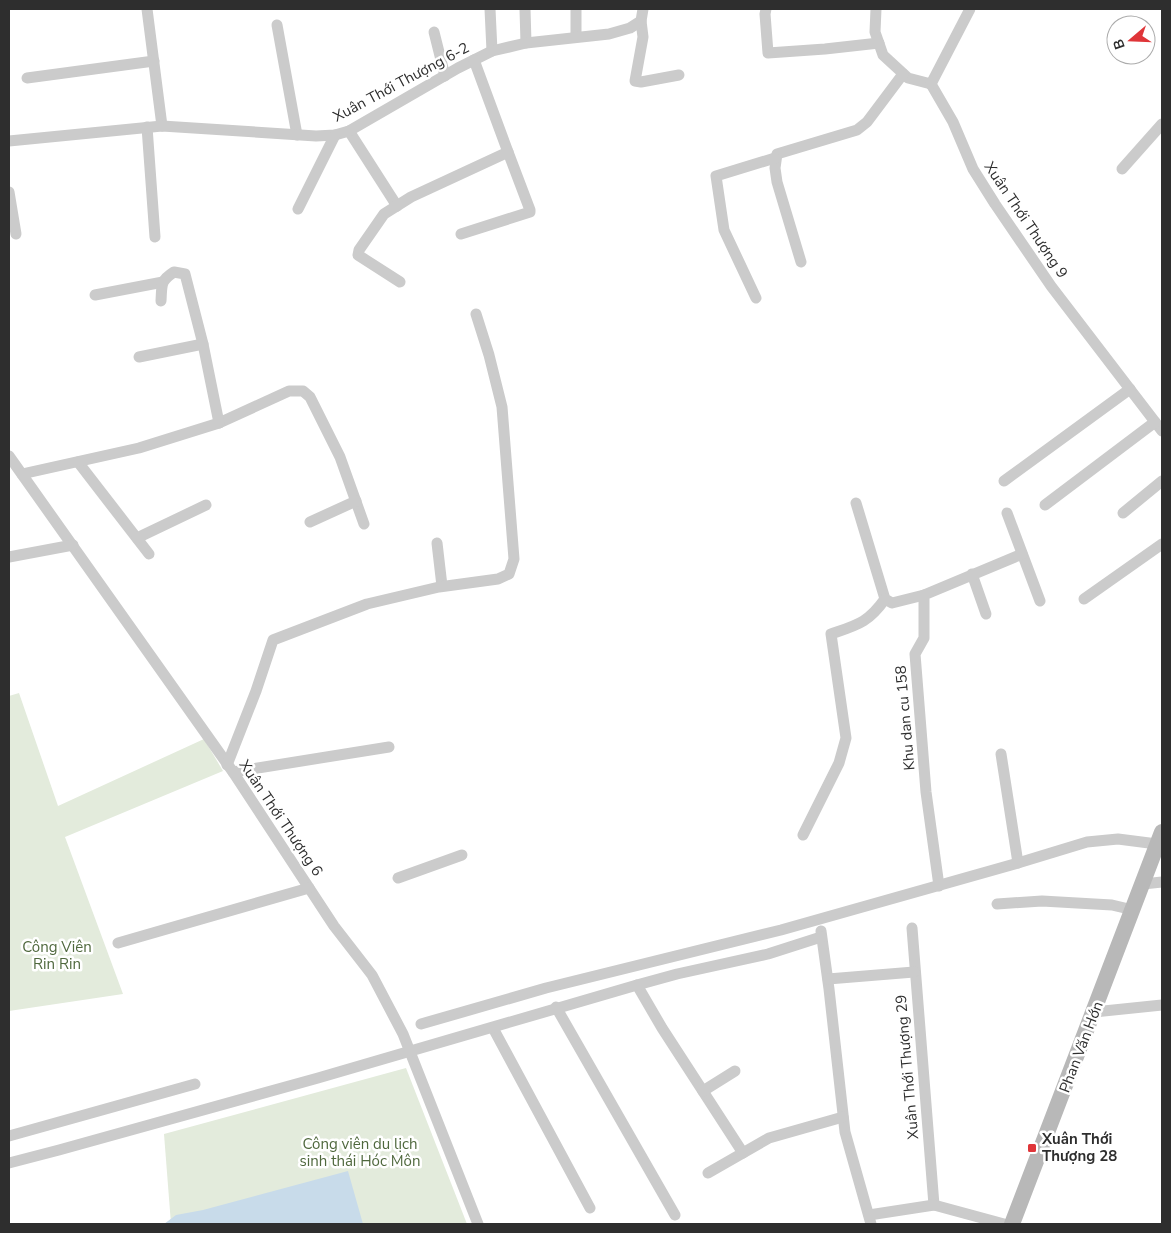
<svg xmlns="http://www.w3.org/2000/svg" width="1171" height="1233" viewBox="0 0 1171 1233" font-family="'Nunito Sans',sans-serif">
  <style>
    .green { fill: #e3ebdc }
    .water { fill: #c8dbea }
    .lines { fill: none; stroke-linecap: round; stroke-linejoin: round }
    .street { stroke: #cbcbcb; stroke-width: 11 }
    .secondary { stroke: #b8b8b8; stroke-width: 16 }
    .poi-dot { fill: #df3539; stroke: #fff; stroke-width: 2 }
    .labels { text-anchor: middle; stroke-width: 5; stroke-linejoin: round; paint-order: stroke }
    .street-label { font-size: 15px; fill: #2e2e2e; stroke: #fff }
    .park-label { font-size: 15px; fill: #4f683d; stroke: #fff }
    .poi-label { font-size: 15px; font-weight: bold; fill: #2e2e2e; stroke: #fff; text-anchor: start }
  </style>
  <rect width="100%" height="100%" fill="#fff"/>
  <!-- green -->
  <g class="green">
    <polygon points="19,693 58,806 204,739 223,771 65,837 123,994 9,1011 9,696"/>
    <polygon points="406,1068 467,1224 171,1224 164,1134"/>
  </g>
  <!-- water -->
  <polygon class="water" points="348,1171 363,1224 164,1224 176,1215 203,1210"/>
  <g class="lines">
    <!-- street -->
    <g class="street">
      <polyline points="147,9 162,126"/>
      <polyline points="490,9 492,51"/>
      <polyline points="525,9 526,43"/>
      <polyline points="576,9 576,37"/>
      <polyline points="766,9 765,14 768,53 825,49 879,43"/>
      <polyline points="876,9 875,32 883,55 908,78 931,84"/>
      <polyline points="641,21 643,37 635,81 641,82 679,75"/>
      <polyline points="277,25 297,135"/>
      <polyline points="434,32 445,76"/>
      <polyline points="27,78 154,61"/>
      <polyline points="931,84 953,122 973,169 995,204 1051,286 1162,431"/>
      <polyline points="931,84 970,9"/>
      <polyline points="147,127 155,237"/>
      <polyline points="349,131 397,206"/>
      <polyline points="9,141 162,126 316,136 335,135 349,131 458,68 492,51 526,43 609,34 630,28 641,21 643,9"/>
      <polyline points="1122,169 1162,124"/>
      <polyline points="9,192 16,234"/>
      <polyline points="298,209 335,135"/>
      <polyline points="461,234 530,212 530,210 508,152"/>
      <polyline points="801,262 777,182 775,168 777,154 857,130 867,122 903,74"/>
      <polyline points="400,282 358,255 359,250 384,214 411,197 508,152 474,60"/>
      <polyline points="95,295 163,282"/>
      <polyline points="756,298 724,230 716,176 775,158"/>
      <polyline points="139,357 203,344"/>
      <polyline points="219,423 289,391 303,391 310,397 340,457 364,524"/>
      <polyline points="9,456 233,772 334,926 372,975 403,1034 478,1224"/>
      <polyline points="78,462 149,554"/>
      <path d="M22,474L139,448L219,423L203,344L185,274L174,272C160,281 162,285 161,301"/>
      <polyline points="1004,481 1130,389"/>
      <polyline points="856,503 885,599 892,603 924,595"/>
      <polyline points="1045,505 1155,422"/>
      <polyline points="1007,513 1040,601"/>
      <polyline points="1123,513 1162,481"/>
      <polyline points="310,522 356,501"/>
      <polyline points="137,538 206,505"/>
      <polyline points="437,543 442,586"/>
      <polyline points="9,557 73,545"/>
      <polyline points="972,574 986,614"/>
      <polyline points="1084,599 1162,544"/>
      <polyline points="1001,754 1018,863"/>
      <polyline points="227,765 256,691 273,640 367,604 439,587 498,579 509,574 514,559 502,407 489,355 476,314"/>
      <polyline points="233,772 389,747"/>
      <path d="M803,835L839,763L846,738L831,634C857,625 868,623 885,599"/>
      <polyline points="398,878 462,855"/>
      <polyline points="1143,884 1162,882"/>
      <polyline points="939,886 926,792 915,654 924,638 924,595 1022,554"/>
      <polyline points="997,904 1042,901 1112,905 1133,910"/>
      <polyline points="912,928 934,1205"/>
      <polyline points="821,931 829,989 845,1132 871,1224"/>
      <polyline points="118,943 309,888"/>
      <polyline points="828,979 914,972"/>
      <polyline points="637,985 662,1028 743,1153"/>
      <polyline points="556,1007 675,1215"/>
      <polyline points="1094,1012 1162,1005"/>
      <polyline points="421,1024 546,988 781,930 1018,863 1087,842 1118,839 1157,844"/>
      <polyline points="493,1028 590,1208"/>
      <polyline points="703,1091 735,1071"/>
      <polyline points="9,1136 195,1084"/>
      <polyline points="9,1163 59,1150 318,1078 637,985 677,974 768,954 821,937"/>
      <polyline points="708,1173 769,1138 843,1117"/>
      <polyline points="869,1215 934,1205 1004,1224"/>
    </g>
    <!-- secondary -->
    <polyline class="secondary" points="1012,1224 1162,832"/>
  </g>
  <!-- markers -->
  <rect class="poi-dot" x="1027" y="1143" width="10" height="10" rx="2.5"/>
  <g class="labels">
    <!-- street labels -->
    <g class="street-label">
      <text transform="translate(401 82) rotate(-28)" y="5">Xuân Thới Thượng 6-2</text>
      <text transform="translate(1026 220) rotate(56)" y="5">Xuân Thới Thượng 9</text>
      <text transform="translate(905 718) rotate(-95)" y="5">Khu dan cu 158</text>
      <text transform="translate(281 818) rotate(56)" y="5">Xuân Thới Thượng 6</text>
      <text transform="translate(1081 1047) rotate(-69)" y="5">Phan Văn Hớn</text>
      <text transform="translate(907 1067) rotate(-95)" y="5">Xuân Thới Thượng 29</text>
    </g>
    <!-- park labels -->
    <g class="park-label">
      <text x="57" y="952">Công Viên<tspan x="57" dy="17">Rin Rin</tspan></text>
      <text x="360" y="1149">Công viên du lịch<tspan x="360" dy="17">sinh thái Hóc Môn</tspan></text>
    </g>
    <!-- poi labels -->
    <g class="poi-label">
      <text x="1042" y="1144">Xuân Thới<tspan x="1042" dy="17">Thượng 28</tspan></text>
    </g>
  </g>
  <!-- border -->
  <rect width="1171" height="1233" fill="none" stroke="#2e2e2e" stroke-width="20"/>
  <!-- north arrow -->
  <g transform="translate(1131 40) rotate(251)"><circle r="24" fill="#ffffff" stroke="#ababab"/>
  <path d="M0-4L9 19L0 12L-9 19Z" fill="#df3539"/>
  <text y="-8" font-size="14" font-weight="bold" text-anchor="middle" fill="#2e2e2e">B</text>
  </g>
</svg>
